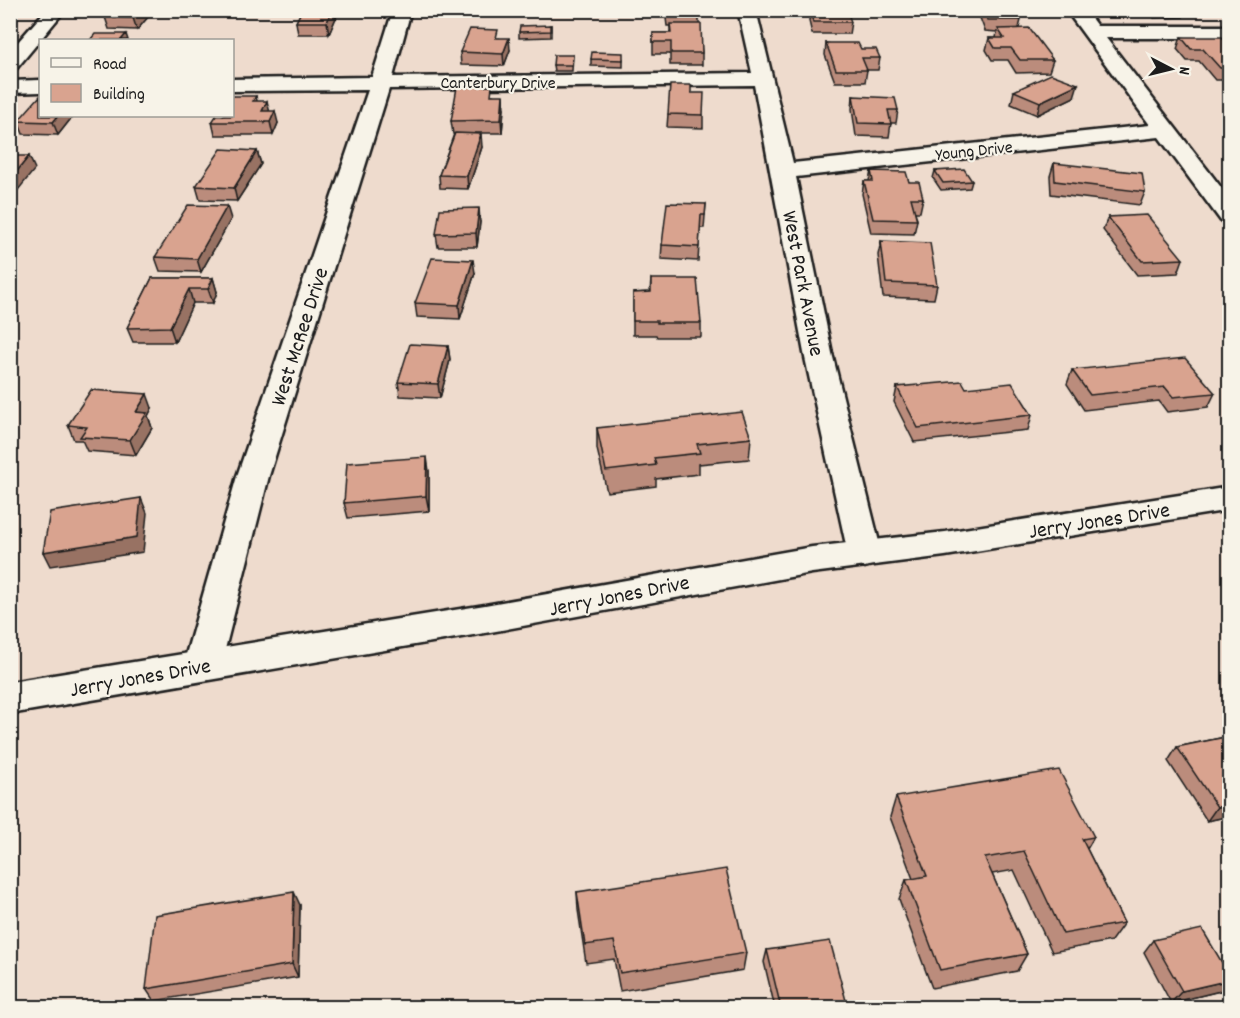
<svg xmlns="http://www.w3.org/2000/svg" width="1240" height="1018" viewBox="0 0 1240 1018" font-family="Dekko,sans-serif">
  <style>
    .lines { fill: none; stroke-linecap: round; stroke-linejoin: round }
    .minor-casing { stroke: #1c1c1c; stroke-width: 5 }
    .major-casing { stroke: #1c1c1c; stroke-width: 5 }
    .minor { fill: #f7f3e8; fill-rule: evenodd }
    .major { fill: #f7f3e8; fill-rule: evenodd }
    .wall { fill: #bb8c7b; stroke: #1c1c1c; stroke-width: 1.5 }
    .shaded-wall { fill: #987264; stroke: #1c1c1c; stroke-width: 1.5 }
    .building { fill: #d9a38f; stroke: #1c1c1c; stroke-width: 1.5 }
    .labels { text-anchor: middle; stroke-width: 4.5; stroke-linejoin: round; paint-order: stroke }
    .far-street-label { font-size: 18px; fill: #1c1c1c; stroke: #f7f3e8 }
    .street-label { font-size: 22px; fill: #1c1c1c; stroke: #f7f3e8 }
  </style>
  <rect width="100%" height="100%" fill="#eedbcd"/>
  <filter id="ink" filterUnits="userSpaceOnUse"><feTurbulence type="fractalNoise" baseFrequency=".0167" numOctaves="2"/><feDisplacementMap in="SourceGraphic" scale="12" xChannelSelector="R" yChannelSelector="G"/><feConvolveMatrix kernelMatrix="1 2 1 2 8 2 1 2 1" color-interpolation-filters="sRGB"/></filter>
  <g filter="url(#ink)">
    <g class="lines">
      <!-- minor casing -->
      <g class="minor-casing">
        <g id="minor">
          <polygon points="46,10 65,10 17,68 10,70 10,51"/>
          <polygon points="393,10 411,10 393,77 752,73 738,10 756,10 793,163 1150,125 1066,10 1085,10 1097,26 1230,26 1230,38 1106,38 1230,199 1230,223 1221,221 1159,137 796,177 832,353 882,554 877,563 865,567 853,563 848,554 804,353 754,85 389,89 269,476 221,665 215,676 202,680 189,676 183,665 237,476 368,90 232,91 232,79 372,77"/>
          <polygon points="40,80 40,92 10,93 10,81"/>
        </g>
      </g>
      <!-- major casing -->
      <g class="major-casing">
        <polygon id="major" points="1230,487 1230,510 945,556 812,573 485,633 10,714 10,682 485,605 812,547 945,532"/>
      </g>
      <!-- minor -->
      <use href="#minor" class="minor"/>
      <!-- major -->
      <use href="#major" class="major"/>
    </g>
    <!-- wall -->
    <g class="wall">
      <polygon points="154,10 137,30 109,29 105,17"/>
      <polygon points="302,10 338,10 338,13 329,34 298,34 296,22"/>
      <polygon points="665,10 699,10 699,24 702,53 702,65 670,65 670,54 653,54 653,33 670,33 670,26 667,26"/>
      <polygon points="810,10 851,22 849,34 812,34 809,21"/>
      <polygon points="977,10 1017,10 1021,20 1019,28 1053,60 1049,72 1016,73 1008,60 992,60 986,50 989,38 996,38 997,32 985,31"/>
      <polygon points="1148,10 1186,10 1183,17 1154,18"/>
      <polygon points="551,25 551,37 519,38 519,32"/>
      <polygon points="1181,37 1230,45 1230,80 1215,80 1199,61 1187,61 1177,49"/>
      <polygon points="499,38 510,50 504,66 461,65 460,52"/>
      <polygon points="826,43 861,49 880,58 878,70 867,70 865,82 835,82 825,55"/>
      <polygon points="573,55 572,71 554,71 553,65"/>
      <polygon points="591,59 623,59 623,67 591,66"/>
      <polygon points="1014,91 1074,97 1037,115 1011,104"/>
      <polygon points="691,93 703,115 703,128 667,127 668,114"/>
      <polygon points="493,95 504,108 502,133 475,133 482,147 468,189 440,188 439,175 454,134 453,134 451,121"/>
      <polygon points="256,96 257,101 269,111 278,123 273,135 215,135 212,122"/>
      <polygon points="853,96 898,110 896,123 891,123 889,137 856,136 852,109"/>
      <polygon points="73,116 58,135 23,134 18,121"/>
      <polygon points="257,151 261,164 237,201 200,200 196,186"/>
      <polygon points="1054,163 1145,192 1140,205 1051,194 1050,176"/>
      <polygon points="871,171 909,182 923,198 920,212 915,212 917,220 914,234 871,233 862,194 864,181 869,181"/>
      <polygon points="935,171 972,181 970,188 941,190 933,178"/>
      <polygon points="706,204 704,228 700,228 698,261 661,259 662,245"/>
      <polygon points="1108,217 1183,259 1178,273 1137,275 1103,230"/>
      <polygon points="231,219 201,272 160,271 155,257"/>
      <polygon points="480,222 477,247 438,247 436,234"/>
      <polygon points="881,241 937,285 934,299 883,297 878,255"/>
      <polygon points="475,273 460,319 417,317 415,303"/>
      <polygon points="152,278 213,278 217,292 213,303 193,303 175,342 133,342 127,328"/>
      <polygon points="651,279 701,323 701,337 657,337 656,335 633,335 633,293 650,292"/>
      <polygon points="448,346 450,360 440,398 400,396 398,382"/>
      <polygon points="1072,370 1215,393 1208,407 1167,412 1159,401 1084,410 1067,384"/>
      <polygon points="897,387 966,388 1032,415 1028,430 914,442 894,402"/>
      <polygon points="152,408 148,416 152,428 136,455 87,451 82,440 74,440 68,425"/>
      <polygon points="597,428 751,438 749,459 699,464 699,474 656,479 656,486 607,492 597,449"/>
      <polygon points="429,471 429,511 348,518 344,503"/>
      <polygon points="1230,736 1230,816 1207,821 1168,761 1177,747"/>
      <polygon points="896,797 1094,837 1087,849 1124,923 1111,941 1052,952 1014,870 992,874 1027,954 1017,971 932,988 899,899 906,880 913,879 890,817"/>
      <polygon points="577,892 746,953 743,970 620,991 614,959 586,963 578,910"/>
      <polygon points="300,905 298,977 154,1001 146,989"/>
      <polygon points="1153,940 1220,991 1171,1003 1144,952"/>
      <polygon points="767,950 848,1008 775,1008 764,962"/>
    </g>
    <!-- shaded-wall -->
    <g class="shaded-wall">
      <polygon points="140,10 154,10 137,30 133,18"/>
      <polygon points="332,10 338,10 338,13 329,34 327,22"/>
      <polygon points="126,34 128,40 121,40"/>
      <polygon points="509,38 510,50 504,66 503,54"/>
      <polygon points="1078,84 1074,97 1037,115 1040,102"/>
      <polygon points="503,95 504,108 502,133 501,120"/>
      <polygon points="267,101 270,113 265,123 262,111"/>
      <polygon points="275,111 278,123 273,135 270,122"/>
      <polygon points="58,116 73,116 58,135 53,122"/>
      <polygon points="481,134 482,147 468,189 467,176"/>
      <polygon points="257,151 261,164 237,201 234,188"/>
      <polygon points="29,156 35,169 10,200 10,180"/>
      <polygon points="227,206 231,219 201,272 197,259"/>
      <polygon points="479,208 480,222 477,247 476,233"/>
      <polygon points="473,260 475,273 460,319 459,305"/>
      <polygon points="213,278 217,292 213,303 208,289"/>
      <polygon points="189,289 193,303 175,342 170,327"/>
      <polygon points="448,346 450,360 440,398 438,384"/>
      <polygon points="147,394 152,408 148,416 152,428 136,455 130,440 136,412"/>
      <polygon points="427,457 429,471 429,511 426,496"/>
      <polygon points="141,498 147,513 143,552 50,566 43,552"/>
      <polygon points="1230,805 1230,816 1207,821 1217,807"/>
      <polygon points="294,892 300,905 298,977 292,964"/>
      <polygon points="1230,980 1230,981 1220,991 1171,1003 1182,991"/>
    </g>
    <!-- building -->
    <g class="building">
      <polygon points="111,10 140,10 133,18 105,17"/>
      <polygon points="302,10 332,10 327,22 296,22"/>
      <polygon points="667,10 699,10 700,14 667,14"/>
      <polygon points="810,10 847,10 851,22 813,22"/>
      <polygon points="984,10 1017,10 1021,20 988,20"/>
      <polygon points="670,24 701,24 702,53 671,53 671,42 653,42 653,33 671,33"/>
      <polygon points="551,25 551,31 519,32 520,26"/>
      <polygon points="1029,28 1053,60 1020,60 1011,48 995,48 989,38 1004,38 998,29"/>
      <polygon points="470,29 498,30 496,38 509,38 503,54 460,52"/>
      <polygon points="95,34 126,34 121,40 90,40"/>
      <polygon points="1181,37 1222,37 1230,45 1230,68 1220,68 1203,49 1191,49"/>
      <polygon points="826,43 858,43 861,49 876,49 880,58 862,58 867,70 836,70"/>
      <polygon points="592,52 623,53 623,60 591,59"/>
      <polygon points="554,55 573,55 572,65 553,65"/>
      <polygon points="1051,74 1078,84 1040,102 1014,91"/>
      <polygon points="670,85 691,85 691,93 704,93 703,115 668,114"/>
      <polygon points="492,86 491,95 503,95 501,120 451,121 457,87"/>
      <polygon points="40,96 40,116 58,116 53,122 18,121"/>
      <polygon points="232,96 256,96 253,101 267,101 262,111 275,111 270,122 212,122 216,116 232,116"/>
      <polygon points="853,96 895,98 898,110 888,110 891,124 858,123"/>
      <polygon points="455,133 481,134 467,176 439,175"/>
      <polygon points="221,149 257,151 234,188 196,186"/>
      <polygon points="10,156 29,156 10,180"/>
      <polygon points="1054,163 1142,173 1145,192 1055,181"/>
      <polygon points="964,169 972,181 943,183 935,171"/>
      <polygon points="871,171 906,172 909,182 919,182 923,198 911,198 917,220 873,219 864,181 873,181"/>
      <polygon points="667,203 706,204 705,215 701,215 699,247 662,245"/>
      <polygon points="188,205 227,206 197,259 155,257"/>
      <polygon points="479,208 476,233 436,234 440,209"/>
      <polygon points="1147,215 1183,259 1142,261 1108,217"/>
      <polygon points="881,241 930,243 937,285 886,283"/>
      <polygon points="432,258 473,260 459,305 415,303"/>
      <polygon points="152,278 213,278 208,289 189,289 170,327 127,328"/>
      <polygon points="651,279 697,279 701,323 657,323 657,321 633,321 633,293 651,292"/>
      <polygon points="410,344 448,346 438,384 398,382"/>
      <polygon points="1185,358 1215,393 1173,397 1165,387 1090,395 1072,370"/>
      <polygon points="962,381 966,388 1012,383 1032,415 918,428 897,387"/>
      <polygon points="91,390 147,394 136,412 147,413 130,440 80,437 87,427 68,425"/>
      <polygon points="742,412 751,438 697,444 700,453 654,458 656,465 606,471 597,428"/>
      <polygon points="427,457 426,496 344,503 347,463"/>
      <polygon points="141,498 137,537 43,552 50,512"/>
      <polygon points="1230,736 1230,805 1217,807 1177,747"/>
      <polygon points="1059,770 1094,837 1082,839 1124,923 1063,934 1024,851 985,858 1027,954 940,970 906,880 927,876 896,797"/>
      <polygon points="726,869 746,953 620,973 614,941 585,945 577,892"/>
      <polygon points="294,892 292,964 146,989 155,915"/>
      <polygon points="1202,929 1230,976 1230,980 1182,991 1153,940"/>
      <polygon points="830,941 848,1008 781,1008 767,950"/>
    </g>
  </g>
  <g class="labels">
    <!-- far-street labels -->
    <g class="far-street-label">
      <text x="498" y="88">Canterbury Drive</text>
      <text transform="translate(974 150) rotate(-6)" y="6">Young Drive</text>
    </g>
    <!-- street labels -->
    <g class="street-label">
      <text transform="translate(805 283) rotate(79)" y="8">West Park Avenue</text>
      <text transform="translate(298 336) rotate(-72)" y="8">West McRee Drive</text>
      <text transform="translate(1099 519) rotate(-9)" y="8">Jerry Jones Drive</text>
      <text transform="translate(619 594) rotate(-11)" y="8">Jerry Jones Drive</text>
      <text transform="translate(140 676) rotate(-10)" y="8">Jerry Jones Drive</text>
    </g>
  </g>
  <!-- margin -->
  <rect width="1240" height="1018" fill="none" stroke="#f7f3e8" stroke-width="36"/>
  <rect x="18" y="18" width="1204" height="982" fill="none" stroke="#1c1c1c" stroke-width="2" filter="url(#ink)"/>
  <!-- legend -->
  <rect x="39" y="39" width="195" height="78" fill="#f7f3e8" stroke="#9f9d96" stroke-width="1.5"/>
  <rect x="51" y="58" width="30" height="9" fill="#f7f3e8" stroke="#9f9d96" stroke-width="1.5"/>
  <text x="93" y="69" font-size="18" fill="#1c1c1c">Road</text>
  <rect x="51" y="84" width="30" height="18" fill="#d9a38f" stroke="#9f9d96" stroke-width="1.5"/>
  <text x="93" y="99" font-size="18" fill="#1c1c1c">Building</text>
  <!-- north arrow -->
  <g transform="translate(1171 69) rotate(97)" stroke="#f7f3e8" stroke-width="4.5" paint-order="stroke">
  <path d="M0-4.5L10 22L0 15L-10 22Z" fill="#1c1c1c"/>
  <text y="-9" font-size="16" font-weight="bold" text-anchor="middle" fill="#1c1c1c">N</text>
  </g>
</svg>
